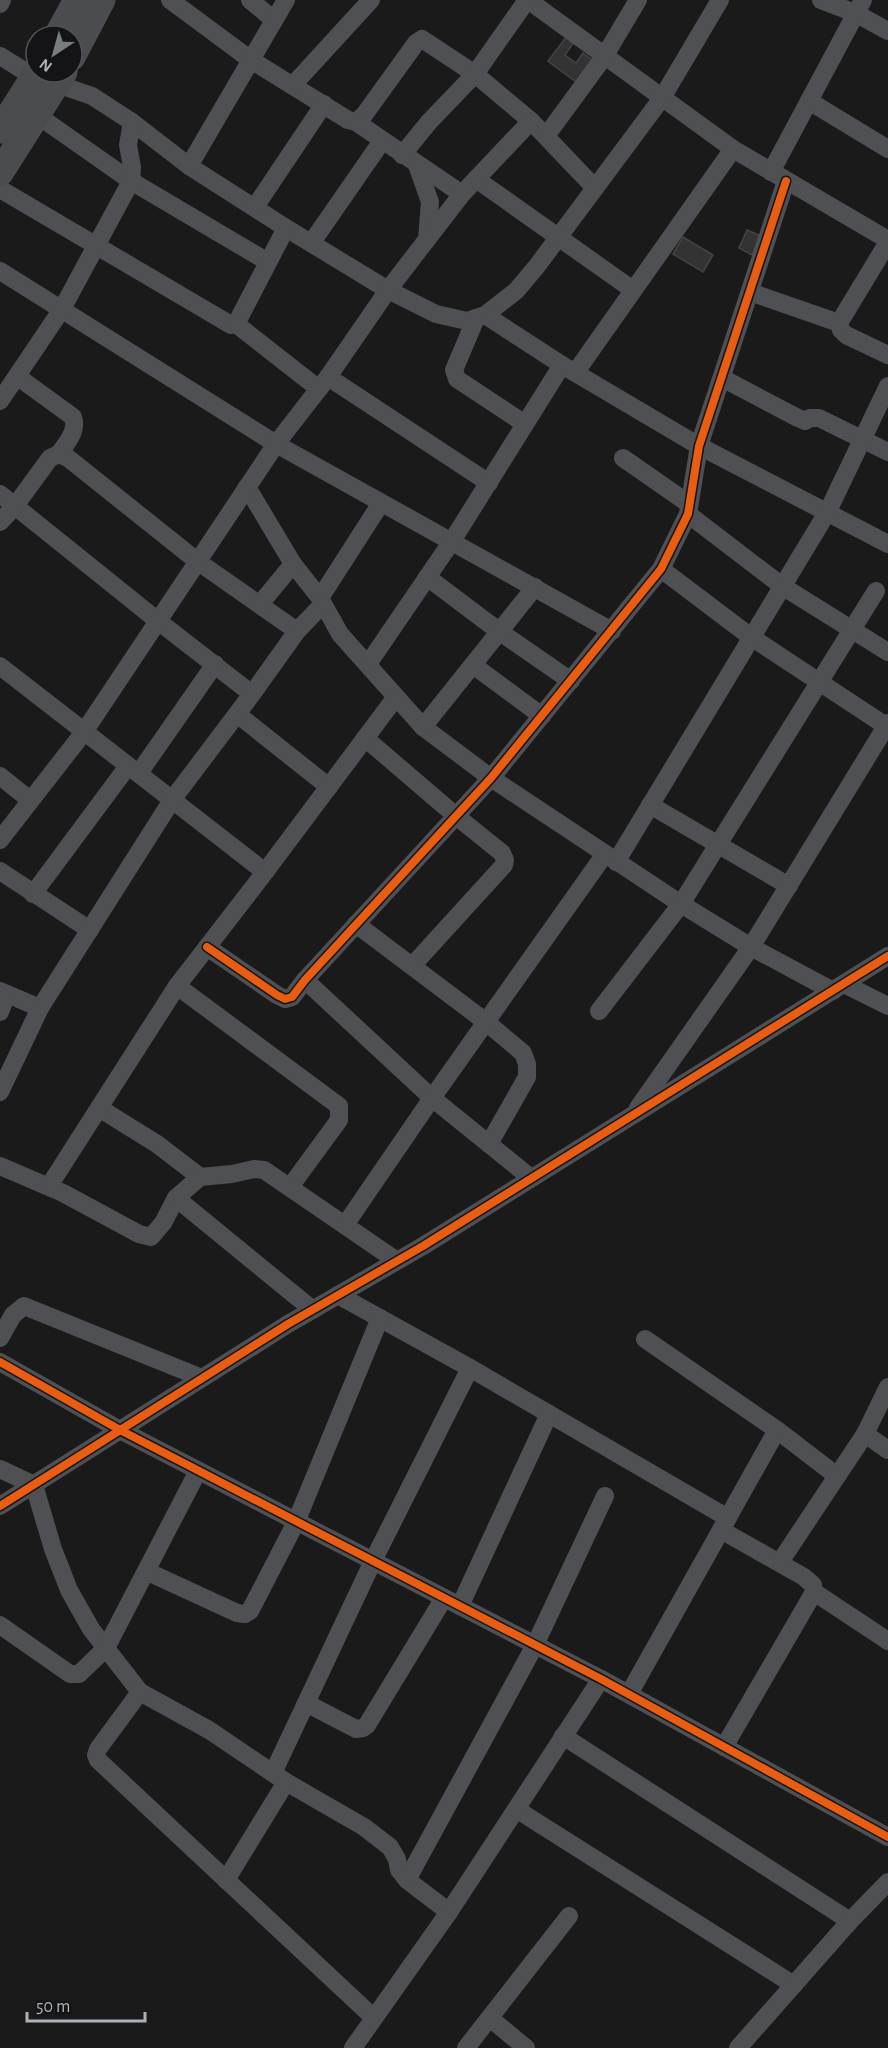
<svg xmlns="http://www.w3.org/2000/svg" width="888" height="2048" viewBox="0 0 888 2048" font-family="'Alegreya Sans',sans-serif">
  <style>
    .building { fill: #333334; stroke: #424446; stroke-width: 1.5 }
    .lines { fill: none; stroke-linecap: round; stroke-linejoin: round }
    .minor { stroke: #4e5053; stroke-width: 18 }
    .primary { stroke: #4b4c4f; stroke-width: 27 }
    .cycleway-casing { stroke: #141416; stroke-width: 11 }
    .cycleway { stroke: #e95d12; stroke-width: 8 }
  </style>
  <rect width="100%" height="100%" fill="#1a1a1a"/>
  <!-- building -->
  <g class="building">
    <polygon points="567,36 574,42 565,55 576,63 583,53 592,60 576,82 548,61"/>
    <polygon points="747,230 761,236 752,255 739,248"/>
    <polygon points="683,237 713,255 703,272 673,254"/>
  </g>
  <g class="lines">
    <!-- minor -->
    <g class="minor">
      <polyline points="170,0 251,60 348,120 356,122 364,115 416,43 422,39 475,74 531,121 595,188"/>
      <polyline points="250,0 274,20"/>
      <polyline points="528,0 733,149 888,240"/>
      <polyline points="821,0 855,13 888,31"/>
      <polyline points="0,4 2,0"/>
      <polyline points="0,56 34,77"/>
      <polyline points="57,84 92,96 132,122 189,166 286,228 388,290 436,314 467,321 485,315 516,291 537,266 662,98 720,0"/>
      <polyline points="293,85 371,0"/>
      <polyline points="809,101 888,149"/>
      <polyline points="37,115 131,181 268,262"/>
      <polyline points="356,122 462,194"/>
      <polyline points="546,136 604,57 638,0"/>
      <polyline points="402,155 429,122 475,74 527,0"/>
      <polyline points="417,165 430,202 427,239"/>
      <polyline points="189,166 286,0"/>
      <polyline points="771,172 863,0"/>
      <polyline points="476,179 633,290"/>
      <polyline points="0,189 231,325 236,324 286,228"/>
      <polyline points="255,207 324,104"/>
      <polyline points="312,242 382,141"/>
      <polyline points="0,271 276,444 612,631"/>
      <polyline points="750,292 839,323 841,330 846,335 888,355"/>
      <polyline points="485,315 562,365 699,446 888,544"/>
      <polyline points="476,318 454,370 457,379 525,424"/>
      <polyline points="839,323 888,242"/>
      <polyline points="236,324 319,389"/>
      <polyline points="575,373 733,149"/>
      <path d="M18,377L73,417C78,431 67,442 59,454"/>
      <polyline points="328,377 489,483"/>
      <polyline points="722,378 796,417 805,421 810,418 819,418 888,452"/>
      <polyline points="0,401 62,309 131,181 132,167 128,145 132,122"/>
      <polyline points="623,458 689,504"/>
      <polyline points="247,487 293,564 320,598 340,634 423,727 491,778 681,904 751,947 833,991"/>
      <polyline points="0,494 158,621 252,694"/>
      <polyline points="688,514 782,586 888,652"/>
      <polyline points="0,522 15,506 50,458 59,454 68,458 197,561 297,631"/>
      <polyline points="661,569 751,637 886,726"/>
      <polyline points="427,577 500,632 571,681"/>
      <polyline points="320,598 381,503"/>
      <polyline points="260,604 293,564"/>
      <polyline points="368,664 452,541 562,365"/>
      <polyline points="473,665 542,716"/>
      <polyline points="0,666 265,872"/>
      <polyline points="237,714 329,787"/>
      <polyline points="423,727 535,587"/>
      <polyline points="365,738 456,816 502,853 505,860 504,865 412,966"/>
      <polyline points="139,773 215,664"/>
      <polyline points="0,776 30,800"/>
      <polyline points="650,805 789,886"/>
      <polyline points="0,840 84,732 276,444 328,377 388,290 462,194 531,121"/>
      <polyline points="616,862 828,511 888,386"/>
      <polyline points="0,871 90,930"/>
      <polyline points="33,894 128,766"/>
      <polyline points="356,924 486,1022 523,1053 527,1064 527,1077 489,1144"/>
      <polyline points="207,947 277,995 285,999 292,997 305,980 491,778 661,569 688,514 699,446 786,181"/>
      <polyline points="305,980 432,1098 531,1178"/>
      <polyline points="844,984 888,1006"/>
      <polyline points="177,986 339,1106 339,1120 290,1187"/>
      <polyline points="0,991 40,1008"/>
      <polyline points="599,1011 681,904 876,591"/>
      <polyline points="0,1012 7,994"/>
      <polyline points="0,1092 40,1008 172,800 252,694 297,631 323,604"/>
      <polyline points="99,1108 157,1144 200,1177"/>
      <polyline points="638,1108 751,947 888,723"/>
      <polyline points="0,1166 63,1193 139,1234 151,1237 163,1223 176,1198 200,1177 232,1174 254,1169 264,1170 397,1261"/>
      <polyline points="49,1186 177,986 265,872 396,697"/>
      <polyline points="176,1198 313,1310"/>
      <polyline points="345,1225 432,1098 605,854"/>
      <polyline points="338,1295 470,1368 728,1518"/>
      <polyline points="0,1338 13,1315 24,1306 202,1378"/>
      <polyline points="645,1339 777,1430 837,1476"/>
      <polyline points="0,1362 120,1430 601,1679 888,1837"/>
      <polyline points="865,1434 888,1450"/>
      <polyline points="0,1469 34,1485 53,1549 69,1590 91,1629 140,1692 209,1730 286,1782 364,1827 390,1847 397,1859 399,1870 407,1880 449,1912"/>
      <polyline points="0,1506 288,1324 423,1246 888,956"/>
      <polyline points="721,1530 804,1577 813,1585 814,1592 724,1747"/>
      <polyline points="780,1562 865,1434 888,1387"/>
      <polyline points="146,1571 237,1613 245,1614 250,1611 296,1522 380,1318"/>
      <polyline points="814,1592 888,1641"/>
      <polyline points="460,1606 549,1414"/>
      <polyline points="0,1625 70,1674 79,1674 106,1648 198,1471"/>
      <polyline points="140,1692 98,1749 96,1755 98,1760 374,2018"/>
      <polyline points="629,1694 777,1430"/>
      <polyline points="306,1703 356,1729 363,1728 367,1725 444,1598"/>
      <polyline points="563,1736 850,1921"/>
      <polyline points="273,1773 373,1561 470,1368"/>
      <polyline points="516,1809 794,1985"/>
      <polyline points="226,1880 286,1782"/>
      <polyline points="407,1880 535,1645 605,1496"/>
      <polyline points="490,2018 526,2048"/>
      <polyline points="353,2048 449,1912 601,1679"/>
      <polyline points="466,2048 569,1916"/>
      <polyline points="738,2048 850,1921 888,1882"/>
    </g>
    <!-- primary -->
    <g class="primary">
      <polyline points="57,36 77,0"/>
      <polyline points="72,57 102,0"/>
      <polyline points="0,130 37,72"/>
      <polyline points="0,173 64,72"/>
    </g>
    <!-- cycleway casing -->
    <g class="cycleway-casing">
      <g id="cycleway">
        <polyline points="207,947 277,995 285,999 292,997 305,980 491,778 661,569 688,514 699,446 786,181"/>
        <polyline points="0,1362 120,1430 601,1679 888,1837"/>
        <polyline points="0,1506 288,1324 423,1246 888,956"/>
      </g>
    </g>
    <!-- cycleway -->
    <use href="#cycleway" class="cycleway"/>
  </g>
  <!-- north arrow -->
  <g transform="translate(54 54) rotate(216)"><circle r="28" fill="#141416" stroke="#505358" stroke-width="1.5"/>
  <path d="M0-4.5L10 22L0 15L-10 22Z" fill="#787d82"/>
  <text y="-9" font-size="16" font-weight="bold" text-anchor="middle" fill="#abb2ba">N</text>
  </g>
  <!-- scale -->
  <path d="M27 2012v9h118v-9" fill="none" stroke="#abb2ba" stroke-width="3"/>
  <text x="36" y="2012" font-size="18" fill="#abb2ba" stroke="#141416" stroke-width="4.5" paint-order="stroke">50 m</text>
</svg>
